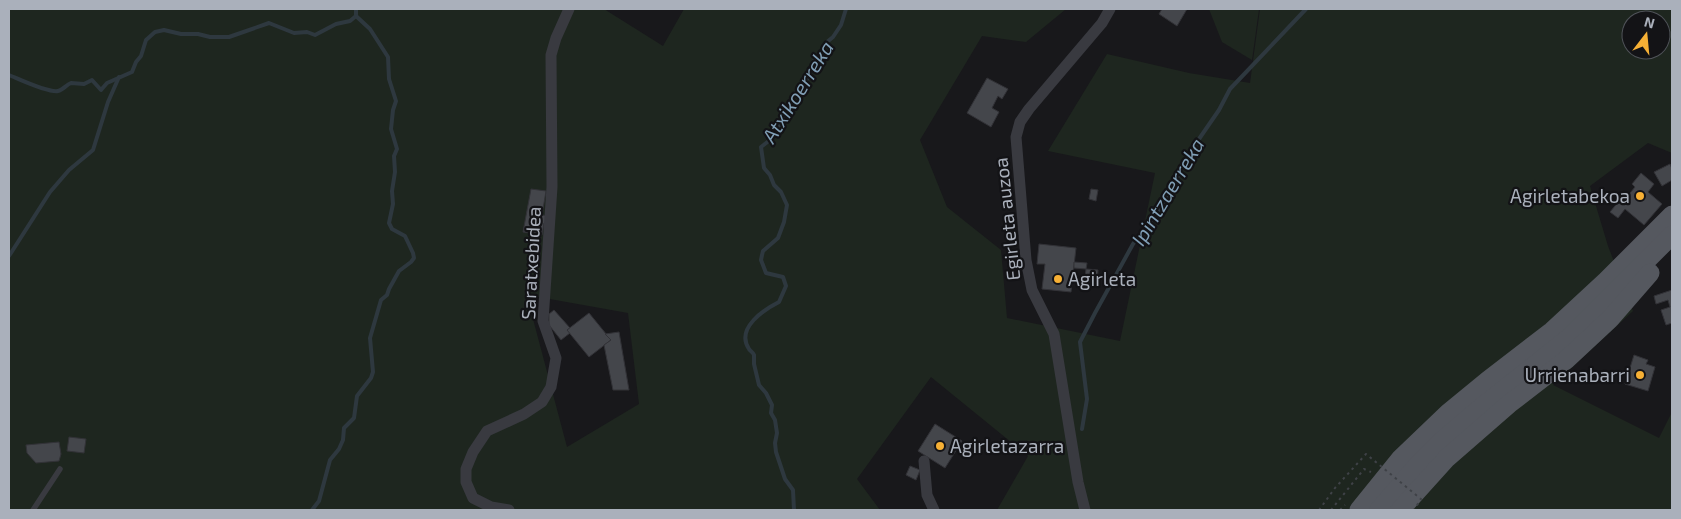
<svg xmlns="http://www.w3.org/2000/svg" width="1681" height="519" viewBox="0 0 1681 519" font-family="'Exo 2',sans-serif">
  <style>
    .green { fill: #1e261f; fill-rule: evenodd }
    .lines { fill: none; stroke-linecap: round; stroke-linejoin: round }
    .stream { stroke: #2e383f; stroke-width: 4 }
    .building { fill: #44464b; stroke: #323237 }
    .path { stroke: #3f4247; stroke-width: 2; stroke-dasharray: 2.5 4; stroke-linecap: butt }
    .service { stroke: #393a40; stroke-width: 5.5 }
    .minor { stroke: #393a40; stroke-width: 11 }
    .primary { stroke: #55585f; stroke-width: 19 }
    .path-bridge { stroke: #3f4247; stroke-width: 2; stroke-dasharray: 2.5 4; stroke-linecap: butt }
    .poi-dot { fill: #f6b035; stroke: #131316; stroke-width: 2 }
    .labels { text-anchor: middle; stroke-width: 4.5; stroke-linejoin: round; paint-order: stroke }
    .poi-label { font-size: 19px; fill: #aab0bb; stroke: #131316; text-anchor: end }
    .street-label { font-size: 19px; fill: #aab0bb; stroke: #131316 }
    .water-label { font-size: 20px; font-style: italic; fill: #819fb6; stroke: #131316 }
  </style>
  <rect width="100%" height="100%" fill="#18181b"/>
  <!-- green -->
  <g class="green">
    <path d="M9,9H604L663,46L684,9H1066L1026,42L982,36L920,140L947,207L1001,250L1007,318L1120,341L1155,173L1048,151L1107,54L1189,73L1250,83L1260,9H1672V153L1648,143L1590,186L1608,246L1633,311L1553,385L1659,438L1672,412V510H997L1028,456L931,377L857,479L880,510H9ZM1631,20H1661V50H1631ZM533,296L628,313L639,404L567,447L533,319Z"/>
    <polygon points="1209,9 1259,9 1252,60 1222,42"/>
  </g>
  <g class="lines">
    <!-- stream -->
    <g class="stream">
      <path d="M9,75C19,79 48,93 58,91C63,90 66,85 71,83L84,84L92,80L101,90L107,83L132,72L136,62L141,56L146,40L155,32L164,30L181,34H198L210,37H229L269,23L294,33L307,32L315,35L336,24L350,21L356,16V9"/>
      <polyline points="9,256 50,192 69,170 93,150 108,102 119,77"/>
      <polyline points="1082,429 1087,399 1080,342 1095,313 1133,244 1161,208 1182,168 1199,139 1219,110 1230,89 1306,9"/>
      <polyline points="312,510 319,501 330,460 339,449 343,440 344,428 354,418 357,396 371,378 373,372 370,338 381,300 387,295 389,289 399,271 411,262 414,258 413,253 405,236 392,229 389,223 393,204 392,191 395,172 394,156 397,149 391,129 393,110 396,101 389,79 388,57 370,29 356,16"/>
      <path d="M794,510L793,490L785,479L776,452L775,443L777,433L775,420L771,413L772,405L766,393L759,385L754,364V355C753,352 750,351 749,349C735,328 765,309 779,302L786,286L783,277L766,273L761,260L762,255L763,251L778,238L784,222L787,205L781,192L774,185L770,175L764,168L761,147L770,140L776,129L785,120L793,96L807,79L813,62L824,49L827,42L833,37L841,25L846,9"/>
    </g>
  </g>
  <!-- building -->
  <g class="building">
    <polygon points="1162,9 1187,9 1177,26 1159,14"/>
    <polygon points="987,78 1008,89 1002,99 998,96 992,108 999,112 991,127 967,113"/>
    <polygon points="1670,164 1672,169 1672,180 1662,186 1654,172"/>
    <polygon points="1641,173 1654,184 1648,192 1662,204 1644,225 1625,209 1618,218 1610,212 1619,201 1622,203 1635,187 1632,184"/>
    <polygon points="531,189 546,191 542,215 548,216 547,224 544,223 542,235 523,232"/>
    <polygon points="1091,189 1098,190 1096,201 1089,199"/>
    <polygon points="1039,244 1076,248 1071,292 1042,289 1045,264 1037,264"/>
    <polygon points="1074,262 1087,263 1086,269 1074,268"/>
    <polygon points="1086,269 1098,270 1097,287 1084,285"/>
    <polygon points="1672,290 1672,323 1666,325 1661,310 1670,307 1668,300 1656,304 1654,296"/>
    <polygon points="554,310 570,328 567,330 570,333 561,340 549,325 549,314"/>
    <polygon points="589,313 611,340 589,357 567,330"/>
    <polygon points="619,332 629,390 613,390 604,345 611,340 605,334"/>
    <polygon points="1634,355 1648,360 1646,364 1655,367 1648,391 1625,384"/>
    <polygon points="935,424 962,441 945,468 918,451"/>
    <polygon points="69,437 86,439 84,453 67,451"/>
    <polygon points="59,442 61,454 59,461 36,463 27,453 26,445"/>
    <polygon points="910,466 920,470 916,480 906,475"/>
  </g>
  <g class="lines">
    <!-- path -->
    <g class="path">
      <polyline points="1331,510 1364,469 1371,472"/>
      <polyline points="1340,510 1345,505"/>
    </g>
    <!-- service -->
    <polyline class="service" points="33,510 60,469"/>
    <!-- minor -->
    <g class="minor">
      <polyline points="924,461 927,495 934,510"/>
      <polyline points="509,510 491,507 473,498 466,482 466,469 473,452 487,431 524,414 542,402 551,387 556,358 543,321 552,187 551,55 556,38 569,9"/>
      <polyline points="1085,510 1078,482 1054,334 1032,290 1026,260 1016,137 1020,122 1029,109 1102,23 1110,9"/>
    </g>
    <!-- primary -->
    <g class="primary">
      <polyline points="1359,510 1401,458 1448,413 1487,381 1552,331 1606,281 1672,215"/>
      <polyline points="1379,510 1417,466 1443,440 1477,411 1570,337 1672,235"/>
      <polyline points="1400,510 1447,458 1509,404 1566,360 1610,319 1650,273"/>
    </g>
    <!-- path-bridge -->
    <polyline class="path-bridge" points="1319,510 1335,488 1366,454 1421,499 1414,510"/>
  </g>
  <!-- markers -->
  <g class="poi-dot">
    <circle cx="1640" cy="196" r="5"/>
    <circle cx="1058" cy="279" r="5"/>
    <circle cx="1640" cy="375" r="5"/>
    <circle cx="940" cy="446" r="5"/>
  </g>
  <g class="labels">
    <!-- poi labels -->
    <g class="poi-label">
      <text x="1630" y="203">Agirletabekoa</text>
      <text x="1068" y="286" text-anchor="start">Agirleta</text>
      <text x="1630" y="382">Urrienabarri</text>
      <text x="950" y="453" text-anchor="start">Agirletazarra</text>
    </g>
    <!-- street labels -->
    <g class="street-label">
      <text transform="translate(1007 219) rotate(-96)" y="7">Egirleta auzoa</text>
      <text transform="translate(531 263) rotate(-87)" y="7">Saratxebidea</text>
    </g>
    <!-- water labels -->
    <g class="water-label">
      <text transform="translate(798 92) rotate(-58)" y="7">Atxikoerreka</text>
      <text transform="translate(1168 192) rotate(-59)" y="7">Ipintzaerreka</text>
    </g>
  </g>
  <!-- border -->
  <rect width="1681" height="519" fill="none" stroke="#aab0bb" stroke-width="20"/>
  <!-- north arrow -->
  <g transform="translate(1646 35) rotate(16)"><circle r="24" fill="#131316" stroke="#4f5258"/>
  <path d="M0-4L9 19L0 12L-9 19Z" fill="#f6b035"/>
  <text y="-8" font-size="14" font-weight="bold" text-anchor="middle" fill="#aab0bb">N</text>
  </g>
</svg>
